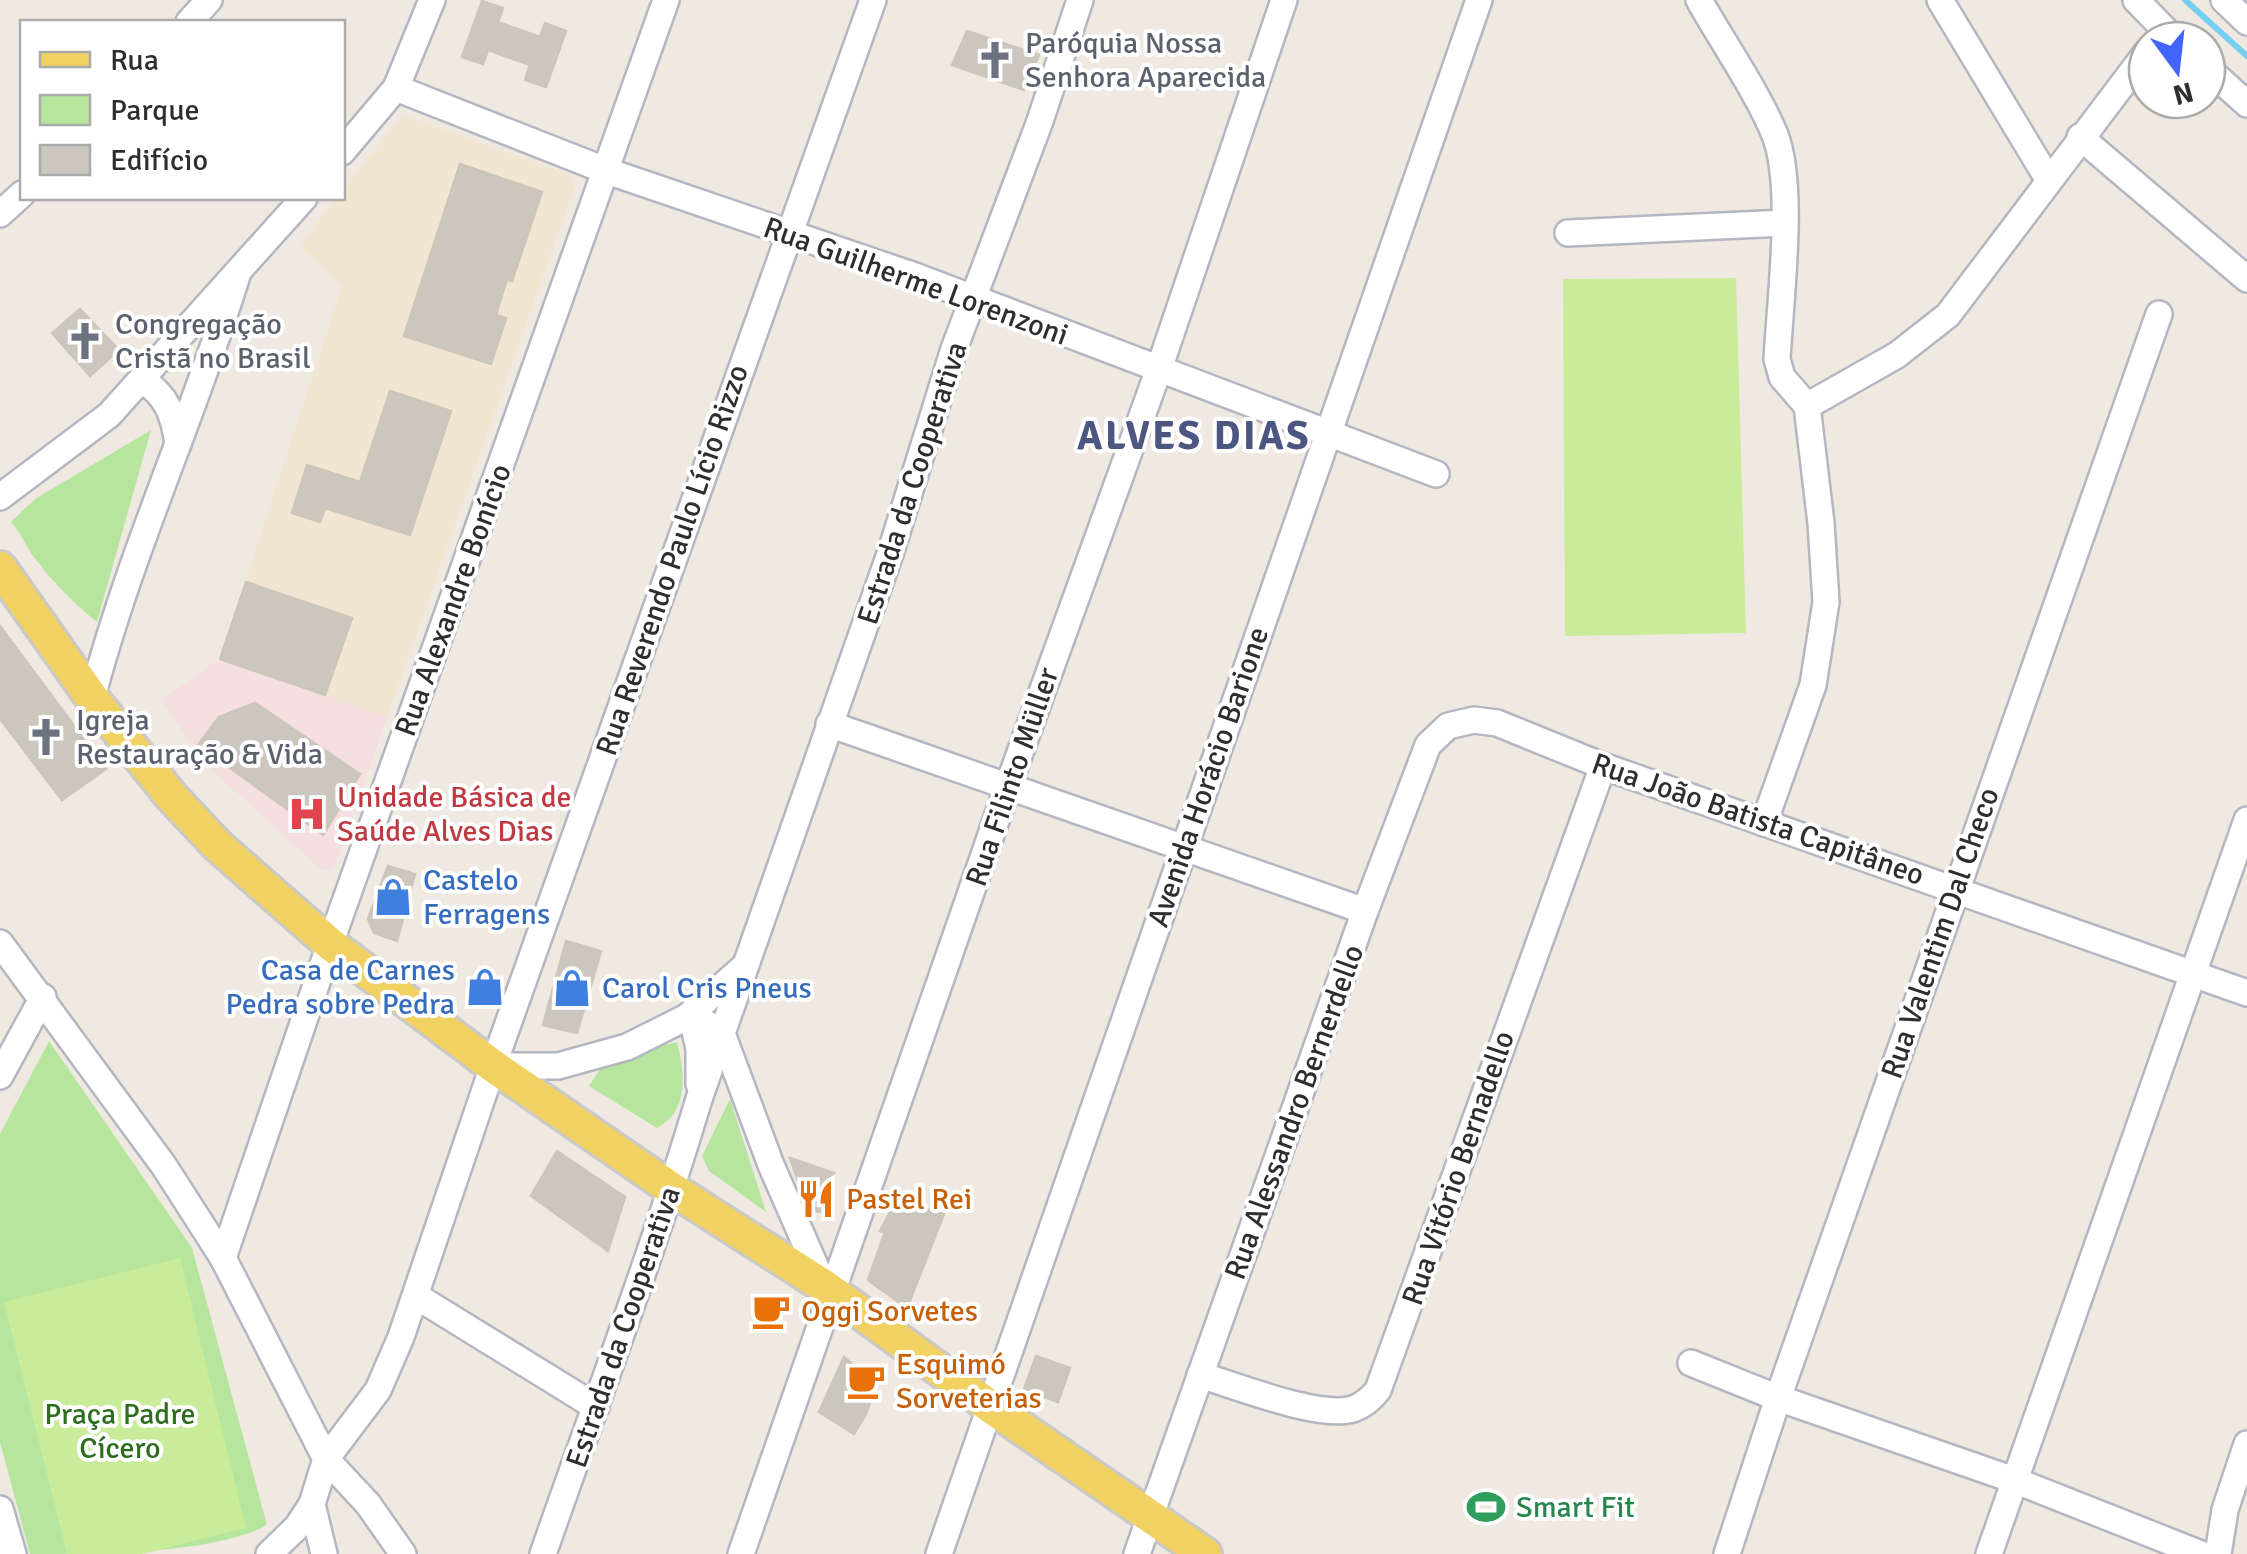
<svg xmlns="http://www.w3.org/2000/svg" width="2247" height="1554" viewBox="0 0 2247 1554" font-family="Signika,sans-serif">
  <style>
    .education { fill: #f0e6d1 }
    .medical { fill: #f5dfe0 }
    .green { fill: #b6e59e }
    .pitch { fill: #c9ec9a }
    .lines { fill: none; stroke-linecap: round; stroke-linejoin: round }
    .stream { stroke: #75cff0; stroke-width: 6 }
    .building { fill: #cbc7bf; stroke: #cbc5ba; stroke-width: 2.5 }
    .minor-casing { stroke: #b4b7c1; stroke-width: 30 }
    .major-casing { stroke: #c9c9c9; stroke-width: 38 }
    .minor { stroke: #fff; stroke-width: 25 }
    .major { stroke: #f2d163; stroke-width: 32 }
    .labels { text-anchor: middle; stroke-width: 8; stroke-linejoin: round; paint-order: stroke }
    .worship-label { font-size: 30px; fill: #5b616d; stroke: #fff; text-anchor: start }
    .street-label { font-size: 30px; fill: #2e2e2e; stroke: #fff }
    .health-label { font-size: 30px; fill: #be3a42; stroke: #fff; text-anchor: start }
    .shop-label { font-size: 30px; fill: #366cbe; stroke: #fff; text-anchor: start }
    .food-label { font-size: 30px; fill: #c56008; stroke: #fff; text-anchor: start }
    .park-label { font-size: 30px; fill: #2c6e1b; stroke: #fff }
    .leisure-label { font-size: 30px; fill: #27864d; stroke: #fff; text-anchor: start }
    .district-label { font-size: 40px; font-weight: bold; letter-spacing: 2.5px; fill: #4d5680; stroke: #fff }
  </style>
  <rect width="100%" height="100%" fill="#efe9e1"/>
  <!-- education -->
  <polygon class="education" points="403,115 568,174 575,185 387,717 220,659 342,286 299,246 337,198 342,198 343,190"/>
  <!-- medical -->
  <polygon class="medical" points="220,659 387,717 335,865 329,870 321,869 204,763 161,700"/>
  <!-- green -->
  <g class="green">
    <path d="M151,430L97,622C73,603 52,581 33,556C25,545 21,533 11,522L35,499Z"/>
    <path d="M49,1041L192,1248L267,1525C214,1554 97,1554 30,1554L0,1442V1134Z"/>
    <path d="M677,1042C685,1073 689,1111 657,1128L589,1086L607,1059Z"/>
    <polygon points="730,1099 766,1212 709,1171 702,1156"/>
  </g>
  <!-- pitch -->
  <g class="pitch">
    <polygon points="1736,278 1746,633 1565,636 1563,279"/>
    <polygon points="180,1258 246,1528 142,1554 67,1554 4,1302"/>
  </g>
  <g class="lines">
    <!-- stream -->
    <polyline class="stream" points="2185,0 2247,56"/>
  </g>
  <!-- building -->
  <g class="building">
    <polygon points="482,1 503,8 498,22 540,37 545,23 566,31 546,87 525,80 530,65 488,50 483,64 462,57"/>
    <polygon points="967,31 1039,55 1024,90 952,65"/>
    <polygon points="460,164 542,192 512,281 507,279 496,315 506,318 491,364 404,336"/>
    <polygon points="80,309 119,350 90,376 52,333"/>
    <polygon points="390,391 451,411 410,535 325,508 320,522 292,513 307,465 360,482"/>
    <polygon points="246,582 352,618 325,695 220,659"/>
    <polygon points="0,626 106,769 62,800 0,719"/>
    <polygon points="255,703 360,774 323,835 198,745 219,717"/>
    <polygon points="388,866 415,874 397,941 374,933 368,919"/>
    <polygon points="566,941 601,951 577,1033 543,1025"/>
    <polygon points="557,1151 625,1197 608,1251 531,1196"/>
    <polygon points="790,1158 834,1173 822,1212 808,1210"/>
    <polygon points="896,1201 944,1214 907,1308 868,1280 885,1232 880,1231"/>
    <polygon points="1036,1356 1070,1368 1058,1402 1024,1389"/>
    <polygon points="844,1357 863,1373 867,1368 879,1378 866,1414 854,1434 819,1412"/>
  </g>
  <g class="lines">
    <!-- minor casing -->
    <g class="minor-casing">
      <g id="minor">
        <path d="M1699,0C1722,41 1758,93 1775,135C1795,186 1780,302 1777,359L1782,377L1807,406L1821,523L1826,602L1813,685L1764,823"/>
        <polyline points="1940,0 2048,179"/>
        <polyline points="2136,0 2175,40"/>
        <polyline points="2224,0 2247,22"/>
        <polyline points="189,22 209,0"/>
        <polyline points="2207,68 2247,104"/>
        <polyline points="396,88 607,171 915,276 1436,474"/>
        <polyline points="2080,137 2247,279"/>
        <polyline points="342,152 396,88 432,0"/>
        <polyline points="0,214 22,194"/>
        <polyline points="1568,233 1784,223"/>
        <path d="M142,380C167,395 174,416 178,444"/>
        <polyline points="1807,406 1897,355 1948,315 2147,52"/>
        <polyline points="0,497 109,415 304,198"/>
        <path d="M92,698C130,552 194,416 238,272"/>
        <polyline points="829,724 1365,911"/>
        <polyline points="0,943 164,1166 223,1258 326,1459 368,1504 403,1554"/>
        <polyline points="687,1017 706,1023 723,1036 771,1165 824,1286"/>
        <polyline points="692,1018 699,1049 699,1084"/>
        <polyline points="493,1066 558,1066 627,1047 687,1017 745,966"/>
        <polyline points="0,1076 43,997"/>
        <polyline points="223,1258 330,944 666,0"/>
        <polyline points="416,1296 596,1407"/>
        <polyline points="1691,1363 1778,1398 2014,1480 2201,1554"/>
        <path d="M1200,1375C1237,1386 1319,1419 1353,1409C1364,1405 1371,1399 1378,1390L1603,766"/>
        <polyline points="312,1504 324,1554"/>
        <polyline points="0,1509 13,1554"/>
        <polyline points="269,1554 297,1527 312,1504 326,1459 378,1390 401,1337 493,1066 873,0"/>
        <path d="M543,1554C596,1402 653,1253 699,1099L891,551L954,349L1040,121L1080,0"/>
        <polyline points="741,1554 1008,786 1159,369 1284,0"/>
        <polyline points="939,1554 1479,0"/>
        <polyline points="1137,1554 1365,911 1428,745 1448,726 1474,720 1497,723 1603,766 2247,993"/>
        <polyline points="1727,1554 1778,1398 2159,314"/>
        <polyline points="1989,1554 2247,820"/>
        <polyline points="2218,1554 2225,1510 2247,1444"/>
      </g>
    </g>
    <!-- major casing -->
    <g class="major-casing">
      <polyline id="major" points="0,568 92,698 171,796 217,845 330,944 493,1066 672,1189 824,1286 991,1407 1205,1554"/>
    </g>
    <!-- minor -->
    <use href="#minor" class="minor"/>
    <!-- major -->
    <use href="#major" class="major"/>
  </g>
  <!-- icons -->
  <defs>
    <g id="church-bare" transform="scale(3)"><path d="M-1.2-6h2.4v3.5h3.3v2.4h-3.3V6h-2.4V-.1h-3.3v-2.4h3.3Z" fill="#6b7280" stroke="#fff" stroke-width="2.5" paint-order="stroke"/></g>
    <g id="hospital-bare" transform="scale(3)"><path d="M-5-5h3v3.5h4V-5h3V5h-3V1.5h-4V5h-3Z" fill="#e0444e" stroke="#fff" stroke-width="2.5" paint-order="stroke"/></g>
    <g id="shop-bare" transform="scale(3)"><path d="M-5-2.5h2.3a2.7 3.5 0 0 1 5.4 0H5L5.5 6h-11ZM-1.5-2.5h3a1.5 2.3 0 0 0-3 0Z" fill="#3f7fe0" stroke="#fff" stroke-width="2.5" paint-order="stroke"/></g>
    <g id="restaurant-bare" transform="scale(3)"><path d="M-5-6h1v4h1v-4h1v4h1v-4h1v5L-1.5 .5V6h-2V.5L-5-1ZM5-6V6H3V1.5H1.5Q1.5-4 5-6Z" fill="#e8710a" stroke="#fff" stroke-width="2.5" paint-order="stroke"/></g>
    <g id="cafe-bare" transform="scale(3)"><path d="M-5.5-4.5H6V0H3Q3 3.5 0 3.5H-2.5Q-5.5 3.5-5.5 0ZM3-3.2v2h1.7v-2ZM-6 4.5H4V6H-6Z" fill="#e8710a" stroke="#fff" stroke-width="2.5" paint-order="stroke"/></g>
    <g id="stadium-bare" transform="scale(3)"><path d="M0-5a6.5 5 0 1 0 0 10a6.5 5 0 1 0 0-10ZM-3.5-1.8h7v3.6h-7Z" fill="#2e9e5b" stroke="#fff" stroke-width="2.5" paint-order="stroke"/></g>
  </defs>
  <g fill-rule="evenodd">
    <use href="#church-bare" x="995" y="60"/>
    <use href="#church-bare" x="85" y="341"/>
    <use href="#church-bare" x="46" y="737"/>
    <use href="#hospital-bare" x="307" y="814"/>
    <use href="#shop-bare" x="393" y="897"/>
    <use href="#shop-bare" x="485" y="987"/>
    <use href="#shop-bare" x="572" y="988"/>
    <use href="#restaurant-bare" x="816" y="1199"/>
    <use href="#cafe-bare" x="771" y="1311"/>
    <use href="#cafe-bare" x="866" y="1381"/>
    <use href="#stadium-bare" x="1486" y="1507"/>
  </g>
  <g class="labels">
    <!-- worship labels -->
    <g class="worship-label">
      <text x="1025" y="53">Paróquia Nossa<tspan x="1025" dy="34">Senhora Aparecida</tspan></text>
      <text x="115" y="334">Congregação<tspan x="115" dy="34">Cristã no Brasil</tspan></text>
      <text x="76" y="730">Igreja<tspan x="76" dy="34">Restauração &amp; Vida</tspan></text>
    </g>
    <!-- street labels -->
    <g class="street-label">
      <text transform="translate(916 281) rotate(20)" y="10">Rua Guilherme Lorenzoni</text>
      <text transform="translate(912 483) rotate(-72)" y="10">Estrada da Cooperativa</text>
      <text transform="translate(672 560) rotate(-71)" y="10">Rua Reverendo Paulo Lício Rizzo</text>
      <text transform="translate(453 600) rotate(-70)" y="10">Rua Alexandre Bonício</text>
      <text transform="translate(1012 777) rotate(-71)" y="10">Rua Filinto Müller</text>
      <text transform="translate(1208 777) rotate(-71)" y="10">Avenida Horácio Barione</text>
      <text transform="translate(1758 819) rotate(19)" y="10">Rua João Batista Capitâneo</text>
      <text transform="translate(1940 933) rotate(-71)" y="10">Rua Valentim Dal Checo</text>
      <text transform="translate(1294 1112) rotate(-70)" y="10">Rua Alessandro Bernerdello</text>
      <text transform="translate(1458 1168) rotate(-71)" y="10">Rua Vitório Bernadello</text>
      <text transform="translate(623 1327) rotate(-71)" y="10">Estrada da Cooperativa</text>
    </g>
    <!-- health labels -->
    <g class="health-label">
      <text x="337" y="807">Unidade Básica de<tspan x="337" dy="34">Saúde Alves Dias</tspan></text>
    </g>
    <!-- shop labels -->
    <g class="shop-label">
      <text x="423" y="890">Castelo<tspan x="423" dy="34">Ferragens</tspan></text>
      <text x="455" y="980" text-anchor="end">Casa de Carnes<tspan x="455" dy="34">Pedra sobre Pedra</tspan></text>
      <text x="602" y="998">Carol Cris Pneus</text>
    </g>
    <!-- food labels -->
    <g class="food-label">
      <text x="846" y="1209">Pastel Rei</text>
      <text x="801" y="1321">Oggi Sorvetes</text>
      <text x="896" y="1374">Esquimó<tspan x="896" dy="34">Sorveterias</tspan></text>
    </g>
    <!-- park labels -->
    <g class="park-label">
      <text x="120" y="1424">Praça Padre<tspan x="120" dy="34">Cícero</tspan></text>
    </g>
    <!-- leisure labels -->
    <g class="leisure-label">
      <text x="1516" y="1517">Smart Fit</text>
    </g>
    <!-- district labels -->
    <g class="district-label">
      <text x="1194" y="449">ALVES DIAS</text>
    </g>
  </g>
  <!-- legend -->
  <rect x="20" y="20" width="325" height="180" fill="#ffffff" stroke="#ababab" stroke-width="2.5"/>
  <rect x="40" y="52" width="50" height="15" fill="#f2d163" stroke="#ababab" stroke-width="2.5"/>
  <text x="110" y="70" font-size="30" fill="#2e2e2e">Rua</text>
  <rect x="40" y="95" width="50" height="30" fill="#b6e59e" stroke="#ababab" stroke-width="2.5"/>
  <text x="110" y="120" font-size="30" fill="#2e2e2e">Parque</text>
  <rect x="40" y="145" width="50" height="30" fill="#cbc7bf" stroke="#ababab" stroke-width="2.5"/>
  <text x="110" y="170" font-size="30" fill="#2e2e2e">Edifício</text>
  <!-- north arrow -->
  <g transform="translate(2177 70) rotate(165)"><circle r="48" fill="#ffffff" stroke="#ababab" stroke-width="2.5"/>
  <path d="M0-8L18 38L0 25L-18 38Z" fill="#4264fb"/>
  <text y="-15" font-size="28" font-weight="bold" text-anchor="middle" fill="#2e2e2e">N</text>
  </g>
</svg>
